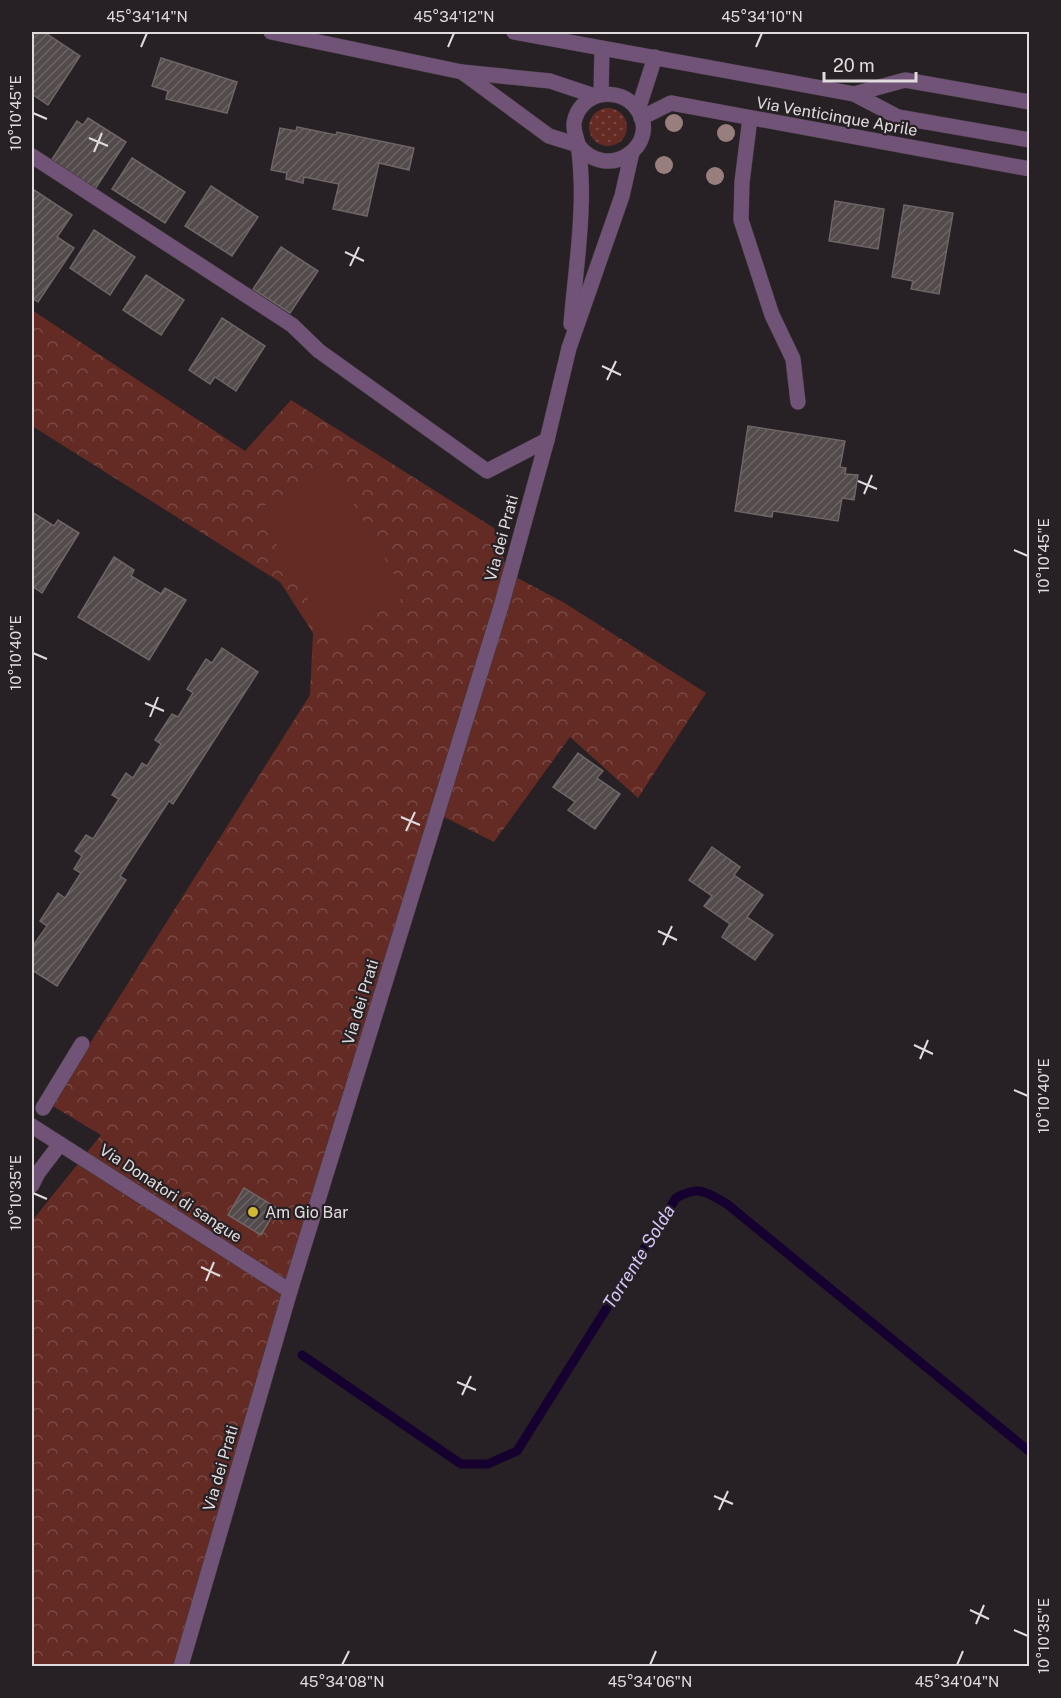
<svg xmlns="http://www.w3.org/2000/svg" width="1061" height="1698" viewBox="0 0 1061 1698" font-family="'Public Sans',sans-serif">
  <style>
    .grass { fill: url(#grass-dots) }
    .park { fill: url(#park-crowns) }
    .garden { fill: #642b24 }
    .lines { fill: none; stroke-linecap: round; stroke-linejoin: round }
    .stream { stroke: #15002f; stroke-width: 9 }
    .building { fill: url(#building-hatch); stroke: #6f6567; stroke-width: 1.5 }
    .minor-casing { stroke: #413a3e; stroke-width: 16 }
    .minor { stroke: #715377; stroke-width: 15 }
    .tree { fill: #987f7d }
    .ticks { fill: none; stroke: #e0dcde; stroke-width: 2 }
    .poi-dot { fill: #d1b736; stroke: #272024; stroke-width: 2 }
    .labels { text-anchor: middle; stroke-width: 4.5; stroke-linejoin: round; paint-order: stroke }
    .street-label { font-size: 16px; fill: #e0dcde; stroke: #272024 }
    .poi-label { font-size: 16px; fill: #e0dcde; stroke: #272024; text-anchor: start }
    .water-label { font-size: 18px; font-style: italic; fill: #d5c7f9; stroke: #272024 }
    .neatline { fill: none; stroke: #e0dcde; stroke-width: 2 }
    .ticks-label { font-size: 15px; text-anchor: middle; fill: #e0dcde }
  </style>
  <defs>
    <pattern id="grass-dots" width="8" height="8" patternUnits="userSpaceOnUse" patternTransform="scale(1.5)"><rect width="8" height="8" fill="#642b24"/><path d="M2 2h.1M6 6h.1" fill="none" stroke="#7a4943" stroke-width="1.8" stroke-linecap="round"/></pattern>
    <pattern id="park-crowns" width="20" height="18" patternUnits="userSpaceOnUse" patternTransform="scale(1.5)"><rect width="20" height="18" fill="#642b24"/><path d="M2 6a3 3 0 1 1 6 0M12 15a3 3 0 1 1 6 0" fill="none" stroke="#7a4943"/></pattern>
    <pattern id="building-hatch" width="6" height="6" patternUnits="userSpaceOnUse" patternTransform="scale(1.5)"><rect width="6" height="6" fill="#534a4b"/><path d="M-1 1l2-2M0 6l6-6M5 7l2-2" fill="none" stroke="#6b6464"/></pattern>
  </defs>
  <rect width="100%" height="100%" fill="#272024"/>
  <!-- grass -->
  <circle class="grass" cx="608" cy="127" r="19"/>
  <!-- park -->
  <polygon class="park" points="32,310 245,451 291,400 494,528 508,573 563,602 706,693 638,798 570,737 494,842 436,813 175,1666 32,1666 32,1221 101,1135 51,1105 310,695 313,633 280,582 32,426"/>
  <!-- garden -->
  <polygon class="garden" points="332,466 406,596 331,640 257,510"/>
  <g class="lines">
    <!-- stream -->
    <path class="stream" d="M302,1355L461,1464H488L517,1451L676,1198C699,1185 706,1192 727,1204L1030,1452"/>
  </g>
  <!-- building -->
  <g class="building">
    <polygon points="32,32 44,32 80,56 48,105 32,94"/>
    <polygon points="161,58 237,82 227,113 166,99 168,91 152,86"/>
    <polygon points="88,118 126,142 95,189 51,161 77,121 83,125"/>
    <polygon points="297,127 336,135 337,132 414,148 409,170 379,163 367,216 333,209 339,184 304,177 303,183 286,179 287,173 271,170 280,128 296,131"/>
    <polygon points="132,158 185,192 165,223 112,189"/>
    <polygon points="211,186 258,217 232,256 185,226"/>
    <polygon points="34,190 72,215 57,237 74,248 38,302 32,298 32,194"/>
    <polygon points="835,201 884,209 878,249 829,241"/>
    <polygon points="904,205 953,213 939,294 911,289 913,281 892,277"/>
    <polygon points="94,230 135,257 110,295 70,268"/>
    <polygon points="281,247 318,271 290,313 253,289"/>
    <polygon points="146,275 184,300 161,335 123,310"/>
    <polygon points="222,318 265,346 236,391 215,377 210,384 189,370"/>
    <polygon points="748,426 845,441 840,467 846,468 845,474 858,475 854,500 842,498 838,521 773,511 772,517 735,511"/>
    <polygon points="32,512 54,526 58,520 79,533 42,593 32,586"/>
    <polygon points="114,557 134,570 131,576 161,594 165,588 186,600 149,660 78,617"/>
    <polygon points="222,648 258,672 173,804 169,801 120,876 126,880 57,986 32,970 32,947 47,926 40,921 58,893 65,898 81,873 74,869 82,856 75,851 86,835 93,839 119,799 112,795 126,773 133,778 142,763 147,766 161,744 155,740 172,714 178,717 193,693 187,689 206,659 212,663"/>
    <polygon points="578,753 603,771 597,778 620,794 595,829 568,810 575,802 553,787"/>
    <polygon points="712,847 740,867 734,875 763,895 747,917 773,935 755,960 722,937 730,924 704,906 712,896 689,880"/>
    <polygon points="244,1188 277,1208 261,1235 228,1215"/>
  </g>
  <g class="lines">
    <!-- minor casing -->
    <g class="minor-casing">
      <g id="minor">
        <polyline points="271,32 462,72 550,81 595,96"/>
        <polyline points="514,32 854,94 898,117 1030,140"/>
        <polyline points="462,72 549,136 578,145"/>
        <polyline points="601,94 602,49"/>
        <polyline points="854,94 905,80 1030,102"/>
        <polyline points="638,110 655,57"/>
        <polyline points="641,118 671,103 1030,169"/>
        <polyline points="750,118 742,182 741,220 772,315 793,359 798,402"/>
        <polyline points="32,156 292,325 319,351 487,471 547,440"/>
        <path d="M571,324C574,286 580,247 581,209C582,192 581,162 578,145C577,137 573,132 574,123C579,92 619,84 637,109C662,144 608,184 578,145"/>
        <polyline points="43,1108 82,1044"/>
        <polyline points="32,1126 290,1291"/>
        <polyline points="32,1185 38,1173 60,1144"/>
        <polyline points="181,1666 290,1291 502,603 547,440 569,348 622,196 632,152"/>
      </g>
    </g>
    <!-- minor -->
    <use href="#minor" class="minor"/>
  </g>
  <!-- trees -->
  <g class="tree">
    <circle cx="674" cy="123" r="9"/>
    <circle cx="726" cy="133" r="9"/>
    <circle cx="664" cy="165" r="9"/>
    <circle cx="715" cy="176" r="9"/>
  </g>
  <!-- ticks -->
  <path class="ticks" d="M141,47L147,33M448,47L454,33M756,47L762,33M33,113L47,119M89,138L108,146M94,152L102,133M345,252L364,261M350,266L359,247M602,366L621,375M607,380L616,361M858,481L877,489M864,494L872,475M1014,550L1028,556M33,653L47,659M145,703L164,711M150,717L158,697M401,817L420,825M406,831L415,812M658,931L677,940M663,945L672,926M914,1045L933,1054M920,1059L928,1040M1014,1090L1028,1096M33,1193L47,1199M201,1267L220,1276M206,1281L214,1262M457,1382L476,1390M462,1395L471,1376M714,1496L733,1504M719,1510L728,1491M970,1610L989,1619M976,1624L984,1605M1014,1630L1028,1636M342,1665L349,1651M650,1665L656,1651M957,1665L963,1651"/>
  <!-- markers -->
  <circle class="poi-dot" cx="253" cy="1212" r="6"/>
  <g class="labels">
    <!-- street labels -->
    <g class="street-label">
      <text transform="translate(837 116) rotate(10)" y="6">Via Venticinque Aprile</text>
      <text transform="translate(501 538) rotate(-75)" y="6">Via dei Prati</text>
      <text transform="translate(360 1002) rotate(-73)" y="6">Via dei Prati</text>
      <text transform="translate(171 1193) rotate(33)" y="6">Via Donatori di sangue</text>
      <text transform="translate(220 1468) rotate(-74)" y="6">Via dei Prati</text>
    </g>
    <!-- poi labels -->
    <g class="poi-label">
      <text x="265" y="1218">Am Gio Bar</text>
    </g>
    <!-- water labels -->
    <g class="water-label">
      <text transform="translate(639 1257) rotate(-58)" y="6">Torrente Solda</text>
    </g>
  </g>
  <!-- border -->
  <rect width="1061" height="1698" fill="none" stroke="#272024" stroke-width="66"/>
  <!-- scale -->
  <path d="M824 72v9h92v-9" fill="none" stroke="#e0dcde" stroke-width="3"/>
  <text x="833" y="72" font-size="18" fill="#e0dcde" stroke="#272024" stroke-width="4.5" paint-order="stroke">20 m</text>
  <rect x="33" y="33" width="995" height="1632" class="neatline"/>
  <g class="ticks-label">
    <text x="147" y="22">45°34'14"N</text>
    <text x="454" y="22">45°34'12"N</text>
    <text x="762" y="22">45°34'10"N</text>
    <text transform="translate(16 113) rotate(-90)" y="5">10°10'45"E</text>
    <text transform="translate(1044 556) rotate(-90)" y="5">10°10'45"E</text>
    <text transform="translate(16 653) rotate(-90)" y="5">10°10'40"E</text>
    <text transform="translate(1044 1096) rotate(-90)" y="5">10°10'40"E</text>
    <text transform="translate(16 1193) rotate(-90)" y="5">10°10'35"E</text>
    <text transform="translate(1044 1636) rotate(-90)" y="5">10°10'35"E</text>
    <text x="342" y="1687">45°34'08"N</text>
    <text x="650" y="1687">45°34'06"N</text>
    <text x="957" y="1687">45°34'04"N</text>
  </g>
</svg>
